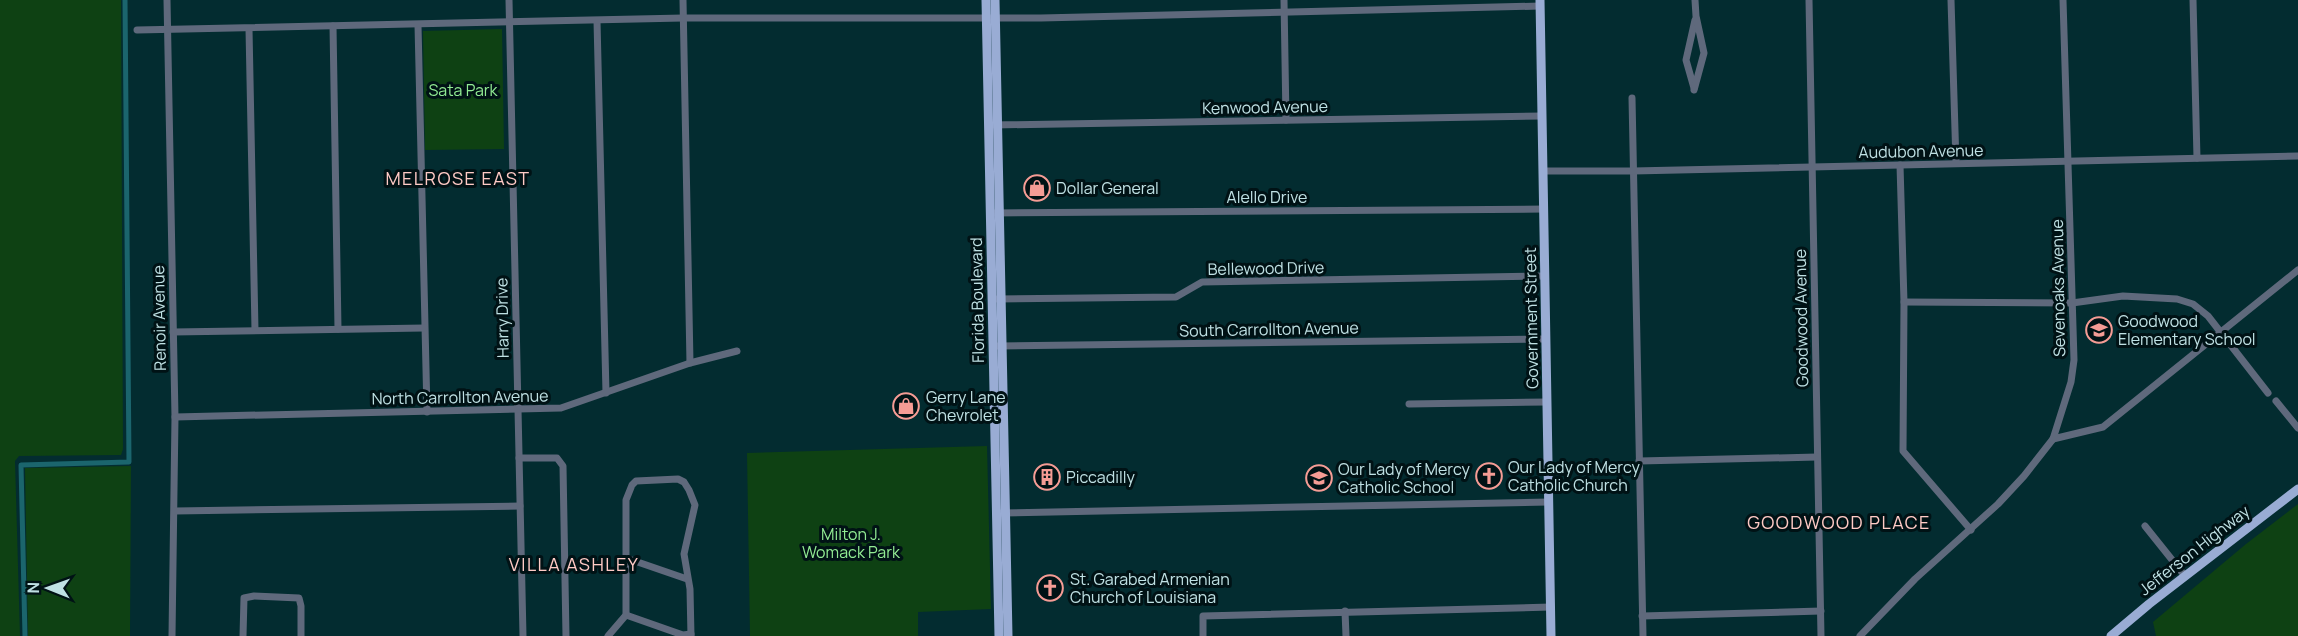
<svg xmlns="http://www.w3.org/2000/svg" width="2298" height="636" viewBox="0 0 2298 636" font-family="Manrope,sans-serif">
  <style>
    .green { fill: #0e4113 }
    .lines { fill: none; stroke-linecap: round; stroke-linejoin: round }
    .canal { stroke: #1b656d; stroke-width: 5 }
    .minor { stroke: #5f697c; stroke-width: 7 }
    .major { stroke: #99acd4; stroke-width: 9 }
    .labels { text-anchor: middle; stroke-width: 6; stroke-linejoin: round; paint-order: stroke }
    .park-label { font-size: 16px; fill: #91eb93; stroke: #001215 }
    .street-label { font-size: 16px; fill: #bfe1e4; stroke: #001215 }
    .poi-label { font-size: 16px; fill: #bfe1e4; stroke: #001215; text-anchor: start }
    .neighbourhood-label { font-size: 18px; letter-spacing: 1.5px; fill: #ffcbc6; stroke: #001215 }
  </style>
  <rect width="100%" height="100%" fill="#032c30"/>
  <!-- green -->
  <g class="green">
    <polygon points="0,0 121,0 123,449 121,455 19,456 15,461 20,636 0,636"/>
    <polygon points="502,29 504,149 425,150 423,31"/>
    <polygon points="987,446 991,609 918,612 918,636 750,636 747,453"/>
    <polygon points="131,466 130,636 28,636 25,468"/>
    <polygon points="2298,504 2298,636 2156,636 2153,622 2246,544"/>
  </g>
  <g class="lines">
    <!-- canal -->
    <polyline class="canal" points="25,636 21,465 129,462 125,0"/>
    <!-- minor -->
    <g class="minor">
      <polyline points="167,0 175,417 172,636"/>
      <polyline points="509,0 523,636"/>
      <polyline points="683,0 690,363"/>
      <polyline points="1284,0 1286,120"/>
      <polyline points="1809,0 1821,636"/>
      <polyline points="1951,0 1956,163"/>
      <polyline points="2193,0 2197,158"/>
      <polyline points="597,21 606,393"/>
      <polyline points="418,25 427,412"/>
      <polyline points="333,26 338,329"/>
      <polyline points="249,29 255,330"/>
      <polyline points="137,30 683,18 1041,18 1540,6"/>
      <polyline points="1694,88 1686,60 1695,20"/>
      <polyline points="1694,90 1704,53 1696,16 1695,0"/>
      <polyline points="1632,98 1643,636"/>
      <polyline points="994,125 1542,116"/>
      <polyline points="1900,165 1904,302 1903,451 1971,530"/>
      <polyline points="1544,171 1633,171 2298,156"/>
      <polyline points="994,213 1544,209"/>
      <polyline points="997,299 1176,297 1202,282 1545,276"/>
      <polyline points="1904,302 2072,303 2123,296 2177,299 2193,304 2208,316 2268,393"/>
      <polyline points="173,332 424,328"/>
      <polyline points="998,346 1546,339"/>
      <polyline points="2276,401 2298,428"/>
      <polyline points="1409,404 1547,402"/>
      <polyline points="175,417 561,408 690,363 737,351"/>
      <polyline points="2053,439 2103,427 2298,270"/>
      <polyline points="519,458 557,458 563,466 566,636"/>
      <polyline points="1639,461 1817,457"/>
      <polyline points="175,511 520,506"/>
      <polyline points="1002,513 1549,502"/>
      <polyline points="2145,526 2185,576"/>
      <polyline points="626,558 687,579"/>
      <polyline points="1345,611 1346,636"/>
      <polyline points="626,615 683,635 691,634"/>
      <polyline points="1642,616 1821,611"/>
      <polyline points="243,636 244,598 254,596 299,598 301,606 301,636"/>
      <polyline points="608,636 626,615 626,500 632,485 636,481 678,479 684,482 689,490 695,505 684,554 690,589 691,636"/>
      <polyline points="1203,636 1203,616 1551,607"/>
      <polyline points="1860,636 1915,579 1998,504 2024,476 2053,439 2071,382 2074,360 2063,0"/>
    </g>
    <!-- major -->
    <g class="major">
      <polyline points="986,0 999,636"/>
      <polyline points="995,0 1008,636"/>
      <polyline points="1540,0 1551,636"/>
      <polyline points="2111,636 2149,604 2298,489"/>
    </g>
  </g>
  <!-- icons -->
  <defs>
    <g id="shop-ring" transform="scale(1.35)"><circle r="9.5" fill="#001215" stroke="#f59c95" stroke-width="1.5"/><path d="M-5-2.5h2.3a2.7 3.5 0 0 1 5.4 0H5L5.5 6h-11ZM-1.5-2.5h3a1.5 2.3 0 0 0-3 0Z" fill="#f59c95"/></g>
    <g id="school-ring" transform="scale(1.35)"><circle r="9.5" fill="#001215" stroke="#f59c95" stroke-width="1.5"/><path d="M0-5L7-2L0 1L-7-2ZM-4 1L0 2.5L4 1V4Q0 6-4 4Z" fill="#f59c95"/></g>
    <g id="church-ring" transform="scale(1.35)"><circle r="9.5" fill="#001215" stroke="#f59c95" stroke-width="1.5"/><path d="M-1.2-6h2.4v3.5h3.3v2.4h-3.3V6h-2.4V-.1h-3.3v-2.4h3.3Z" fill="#f59c95"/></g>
    <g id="building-ring" transform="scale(1.35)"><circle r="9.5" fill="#001215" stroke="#f59c95" stroke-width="1.5"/><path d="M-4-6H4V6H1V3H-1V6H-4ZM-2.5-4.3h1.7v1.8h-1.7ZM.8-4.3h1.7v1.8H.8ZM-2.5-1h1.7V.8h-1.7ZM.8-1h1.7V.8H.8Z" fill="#f59c95"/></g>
  </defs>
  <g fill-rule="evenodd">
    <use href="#shop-ring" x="1037" y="188"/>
    <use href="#school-ring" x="2099" y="330"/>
    <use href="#shop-ring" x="906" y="406"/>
    <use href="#church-ring" x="1489" y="476"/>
    <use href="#building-ring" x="1047" y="477"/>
    <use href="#school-ring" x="1319" y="478"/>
    <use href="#church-ring" x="1050" y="588"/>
  </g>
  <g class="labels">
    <!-- park labels -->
    <g class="park-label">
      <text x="463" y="96">Sata Park</text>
      <text x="851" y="540">Milton J.<tspan x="851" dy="18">Womack Park</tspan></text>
    </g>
    <!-- street labels -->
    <g class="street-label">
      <text transform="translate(1265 107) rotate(-1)" y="6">Kenwood Avenue</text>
      <text transform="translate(1921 151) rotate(-1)" y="6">Audubon Avenue</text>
      <text x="1267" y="203">Alello Drive</text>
      <text transform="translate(1266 268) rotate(-1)" y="6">Bellewood Drive</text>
      <text transform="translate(2058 288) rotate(-91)" y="6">Sevenoaks Avenue</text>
      <text transform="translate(977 300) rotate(-91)" y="6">Florida Boulevard</text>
      <text transform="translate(159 318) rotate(-91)" y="6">Renoir Avenue</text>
      <text transform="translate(502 318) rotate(-91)" y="6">Harry Drive</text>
      <text transform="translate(1531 318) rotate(-91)" y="6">Government Street</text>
      <text transform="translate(1801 318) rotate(-91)" y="6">Goodwood Avenue</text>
      <text transform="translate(1269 329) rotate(-1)" y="6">South Carrollton Avenue</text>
      <text transform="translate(460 397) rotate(-1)" y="6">North Carrollton Avenue</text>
      <text transform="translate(2194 550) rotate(-38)" y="6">Jefferson Highway</text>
    </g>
    <!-- poi labels -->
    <g class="poi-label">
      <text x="1056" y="194">Dollar General</text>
      <text x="2118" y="327">Goodwood<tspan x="2118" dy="18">Elementary School</tspan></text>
      <text x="926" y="403">Gerry Lane<tspan x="926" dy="18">Chevrolet</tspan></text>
      <text x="1508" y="473">Our Lady of Mercy<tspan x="1508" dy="18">Catholic Church</tspan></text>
      <text x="1338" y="475">Our Lady of Mercy<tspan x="1338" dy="18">Catholic School</tspan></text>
      <text x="1066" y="483">Piccadilly</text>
      <text x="1070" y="585">St. Garabed Armenian<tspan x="1070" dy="18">Church of Louisiana</tspan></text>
    </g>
    <!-- neighbourhood labels -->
    <g class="neighbourhood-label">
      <text x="458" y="185">MELROSE EAST</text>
      <text x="1839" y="529">GOODWOOD PLACE</text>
      <text x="574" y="571">VILLA ASHLEY</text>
    </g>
  </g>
  <!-- north arrow -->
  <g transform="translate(48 588) rotate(271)" stroke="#001215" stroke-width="4.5" paint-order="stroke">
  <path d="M0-4.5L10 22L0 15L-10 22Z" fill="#bfe1e4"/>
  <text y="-9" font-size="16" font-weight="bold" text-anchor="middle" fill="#bfe1e4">N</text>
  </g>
</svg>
